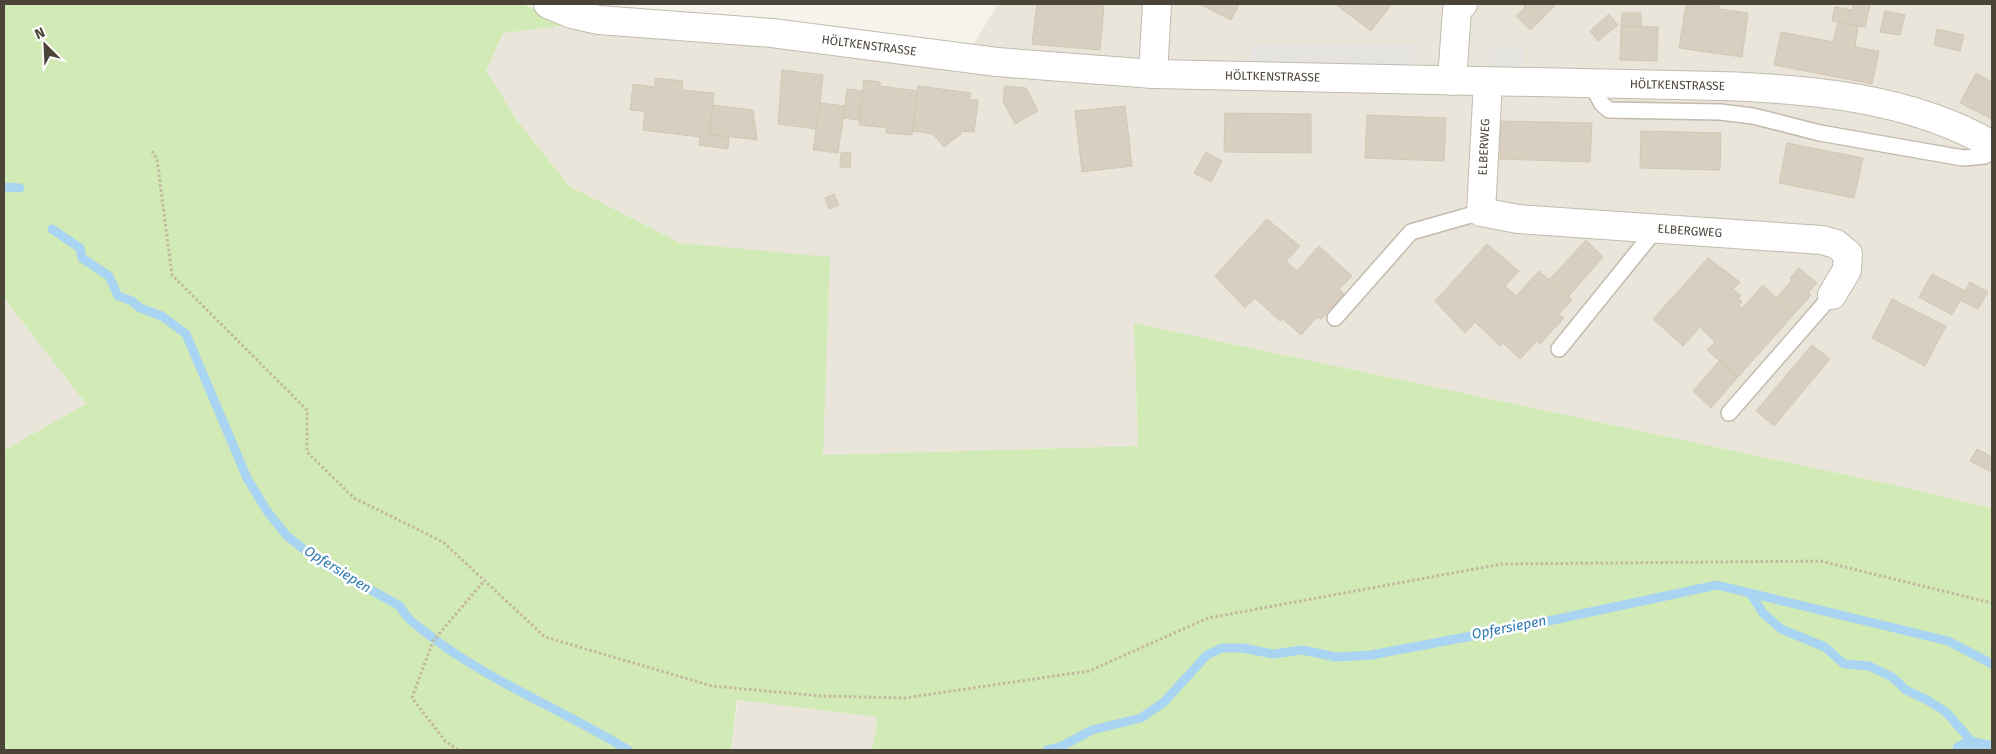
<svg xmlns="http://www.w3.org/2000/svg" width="1996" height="754" viewBox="0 0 1996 754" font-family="'Fira Sans',sans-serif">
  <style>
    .residential { fill: #eae5da }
    .green { fill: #d2eab5 }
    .parking { fill: #e5e3e0 }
    .water { fill: #a9d4f2 }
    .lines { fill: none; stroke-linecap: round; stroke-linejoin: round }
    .stream { stroke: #a9d4f2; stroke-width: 9 }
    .building { fill: #d8cfc1; stroke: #d3c7b4 }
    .lane-casing { stroke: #c2bbae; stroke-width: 18 }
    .street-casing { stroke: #c2bbae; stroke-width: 30 }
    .path { stroke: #c4b79f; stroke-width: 3; stroke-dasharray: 2.5 2.5; stroke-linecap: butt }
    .lane { stroke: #fff; stroke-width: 15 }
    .street { stroke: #fff; stroke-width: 28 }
    .labels { text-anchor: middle; stroke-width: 5; stroke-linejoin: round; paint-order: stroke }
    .street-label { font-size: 12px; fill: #4b4439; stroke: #fff }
    .water-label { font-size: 14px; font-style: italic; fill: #2e7ab2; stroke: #fff }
  </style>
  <rect width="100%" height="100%" fill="#f6f3ec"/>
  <!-- residential -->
  <g class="residential">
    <polygon points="998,4 1992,4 1992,508 1885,483 1134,323 1138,446 822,455 830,258 680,243 569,186 517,120 486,71 503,33 576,24 973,45"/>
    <polygon points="4,298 86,404 4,450"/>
    <polygon points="738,700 878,717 872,750 731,750"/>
  </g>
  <!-- green -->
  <polygon class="green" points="4,4 522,4 576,24 503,33 486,71 517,120 569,186 680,243 830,257 823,455 1138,446 1134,323 1885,483 1992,508 1992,750 872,750 878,717 737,700 731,750 4,750 4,450 86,404 4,298"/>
  <!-- parking -->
  <g class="parking">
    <polygon points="1250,44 1415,45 1414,67 1251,65"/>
    <polygon points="1489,46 1523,46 1523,67 1490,67"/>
  </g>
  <!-- water -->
  <polygon class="water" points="1968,736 1992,741 1992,750 1952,750 1954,744"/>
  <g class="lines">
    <!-- stream -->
    <g class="stream">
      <polyline points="4,187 20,188"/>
      <path d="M52,229L80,248L82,258L109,276L118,296L132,301L140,308L162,316L186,334L247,478L267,511L287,536L320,562L400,606C406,619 418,626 429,635C490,682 563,710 628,750"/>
      <polyline points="1751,594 1763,613 1781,629 1825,647 1844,664 1869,666 1892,677 1906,690 1927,700 1946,712 1979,750"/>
      <polyline points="1047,750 1060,747 1092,730 1141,718 1164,702 1207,655 1222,648 1243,648 1273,654 1302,650 1336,657 1371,655 1525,626 1717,585 1948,641 1992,664"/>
    </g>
  </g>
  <!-- building -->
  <g class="building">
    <polygon points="1037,4 1099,4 1104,7 1100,50 1032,44"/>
    <polygon points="1199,4 1239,4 1231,20"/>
    <polygon points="1335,4 1392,4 1371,31"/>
    <polygon points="1522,4 1556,4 1540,21"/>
    <polygon points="1686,4 1720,4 1719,9 1748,13 1742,57 1679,48"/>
    <polygon points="1853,4 1870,5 1865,27 1832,21 1835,7 1852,10"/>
    <polygon points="1525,7 1540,21 1530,30 1516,16"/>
    <polygon points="1885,11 1905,15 1900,35 1880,32"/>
    <polygon points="1622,13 1641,13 1641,27 1621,26"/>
    <polygon points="1609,14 1618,25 1598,41 1590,31"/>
    <polygon points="1838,22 1858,26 1855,47 1879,51 1872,84 1774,65 1781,32 1833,42"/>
    <polygon points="1621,26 1658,27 1657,61 1620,60"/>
    <polygon points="1937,29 1964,35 1960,51 1934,45"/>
    <polygon points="782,70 823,75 817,129 778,124"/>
    <polygon points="1976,73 1992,82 1992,119 1960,103"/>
    <polygon points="655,78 683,81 682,90 714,93 709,134 729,137 728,149 699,145 700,137 643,130 645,111 630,110 633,84 655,87"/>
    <polygon points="864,80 880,82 880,86 918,91 912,135 886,133 887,128 859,125"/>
    <polygon points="918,86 971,93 970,100 978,100 974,132 961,131 961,134 944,147 933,134 913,131"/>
    <polygon points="1005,86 1026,88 1038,111 1015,124 1003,101"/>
    <polygon points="847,89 863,91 859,120 843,118"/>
    <polygon points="820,103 845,106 838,153 813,150"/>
    <polygon points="713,105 753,110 757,140 709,134"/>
    <polygon points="1125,106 1132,166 1082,172 1075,111"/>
    <polygon points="1225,113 1311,114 1311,153 1224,152"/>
    <polygon points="1367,115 1446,118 1444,161 1365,158"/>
    <polygon points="1501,121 1592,123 1590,162 1500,159"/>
    <polygon points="1641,131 1721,133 1720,170 1640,168"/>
    <polygon points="1787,143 1863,158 1854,198 1779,183"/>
    <polygon points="841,152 851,153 850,168 840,167"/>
    <polygon points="1206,152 1222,161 1211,182 1194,173"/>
    <polygon points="834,194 839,205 829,209 825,198"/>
    <polygon points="1267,219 1300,246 1286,261 1297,271 1319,246 1352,276 1339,289 1344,294 1321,319 1317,317 1301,335 1283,319 1280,321 1255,298 1245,308 1215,276"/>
    <polygon points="1586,240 1603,257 1568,297 1549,280"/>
    <polygon points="1487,244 1519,271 1505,286 1516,296 1539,271 1572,300 1559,314 1564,318 1540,344 1537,341 1520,359 1503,343 1500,346 1475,322 1465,333 1435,301"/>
    <polygon points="1708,258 1740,282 1733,289 1741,296 1738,298 1742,302 1739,306 1742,308 1763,285 1794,314 1738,377 1707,350 1715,342 1700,327 1683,346 1653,319"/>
    <polygon points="1799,268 1817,283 1808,293 1811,295 1794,314 1776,298 1792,280 1790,278"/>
    <polygon points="1932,274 1965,291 1952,315 1919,297"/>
    <polygon points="1970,282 1988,292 1978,309 1960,300"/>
    <polygon points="1892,299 1946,326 1925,366 1872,338"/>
    <polygon points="1812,345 1830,359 1774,426 1756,411"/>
    <polygon points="1719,361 1738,377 1711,408 1693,391"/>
    <polygon points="1977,449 1992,457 1992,472 1970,461"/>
  </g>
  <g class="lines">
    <!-- lane casing -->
    <g class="lane-casing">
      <g id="lane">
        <polyline points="1591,84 1602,104 1609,110 1720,112 1753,116 1820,133 1963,158 1985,156 1992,151"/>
        <polyline points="1335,318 1411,232 1481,212"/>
        <polyline points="1559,349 1656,229"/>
        <polyline points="1729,413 1832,295"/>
      </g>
    </g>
    <!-- street casing -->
    <g class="street-casing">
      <g id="street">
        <path id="s1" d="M548,4L572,14L599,20L772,33L997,62L1153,74L1720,86C1811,89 1912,98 1992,145"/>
        <polyline points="1153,74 1157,4"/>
        <polyline points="1452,81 1457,10 1463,4"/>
        <path id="s2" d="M1488,82L1481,212L1518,219L1822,240L1836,244L1848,254L1847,270L1832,295"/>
      </g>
    </g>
    <!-- path -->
    <g class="path">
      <polyline points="152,151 157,159 172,275 307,410 307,452 354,498 443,542 545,637 712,686 821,696 904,698 1089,671 1208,618 1502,564 1820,561 1992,603"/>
      <polyline points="458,750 446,742 412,698 433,641 484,581"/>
    </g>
    <!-- lane -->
    <use href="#lane" class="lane"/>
    <!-- street -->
    <use href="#street" class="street"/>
  </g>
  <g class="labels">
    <!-- street labels -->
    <g class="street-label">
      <text dy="4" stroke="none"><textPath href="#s1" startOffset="325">HÖLTKENSTRASSE</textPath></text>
      <text dy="4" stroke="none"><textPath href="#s1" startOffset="730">HÖLTKENSTRASSE</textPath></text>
      <text dy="4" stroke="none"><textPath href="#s1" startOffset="1135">HÖLTKENSTRASSE</textPath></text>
      <text transform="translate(1484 147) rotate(-87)" y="4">ELBERWEG</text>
      <text dy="4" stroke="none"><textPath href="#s2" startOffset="340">ELBERGWEG</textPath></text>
    </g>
    <!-- water labels -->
    <g class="water-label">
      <text transform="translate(338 569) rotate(32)" y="5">Opfersiepen</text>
      <text transform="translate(1509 627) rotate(-11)" y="5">Opfersiepen</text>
    </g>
  </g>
  <!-- border -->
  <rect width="1996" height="754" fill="none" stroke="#4b4439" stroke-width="10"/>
  <!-- north arrow -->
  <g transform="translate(45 45) rotate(336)" stroke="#ffffff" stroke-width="4" paint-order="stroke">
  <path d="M0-4L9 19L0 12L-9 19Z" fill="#4b4439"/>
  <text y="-8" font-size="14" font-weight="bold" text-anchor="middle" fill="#4b4439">N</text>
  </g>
</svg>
